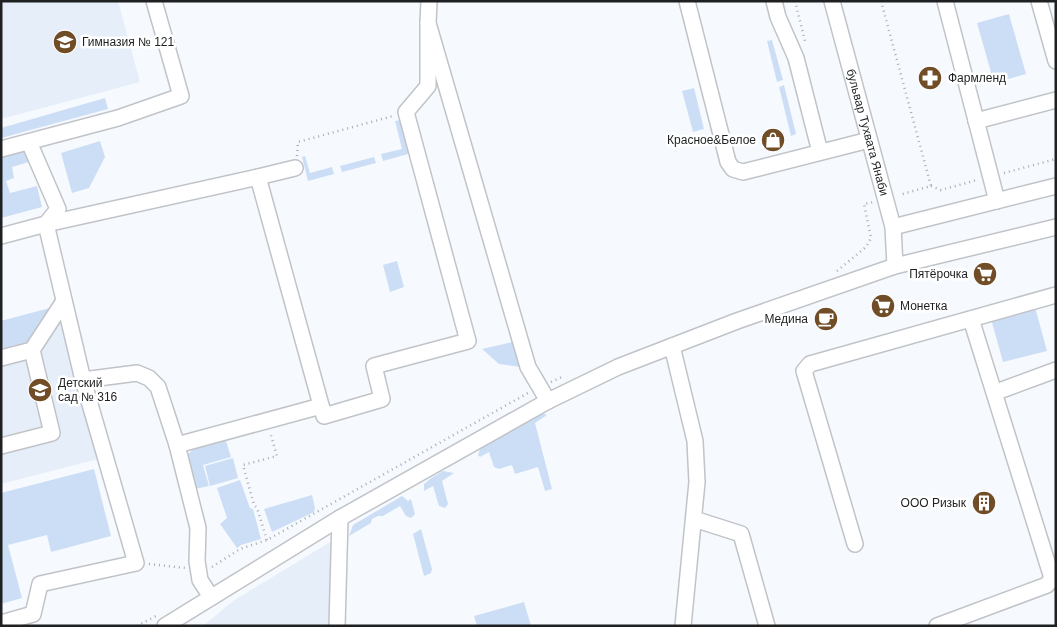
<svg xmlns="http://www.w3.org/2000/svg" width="1057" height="627" viewBox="0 0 1057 627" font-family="Helvetica,sans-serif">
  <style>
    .built { fill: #e6eef9 }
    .green { fill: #ccdef5 }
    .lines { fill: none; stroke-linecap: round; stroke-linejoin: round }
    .minor-casing { stroke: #c0c3c8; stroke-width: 18 }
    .path { stroke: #a9acaf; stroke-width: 2.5; stroke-dasharray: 1 4; stroke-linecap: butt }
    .minor { stroke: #fff; stroke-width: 15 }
    .labels { text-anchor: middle; stroke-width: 5; stroke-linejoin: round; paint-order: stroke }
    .poi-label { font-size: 12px; fill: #1e2021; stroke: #fff; text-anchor: start }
    .street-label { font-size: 12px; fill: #1e2021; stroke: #fff }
  </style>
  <rect width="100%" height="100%" fill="#f6faff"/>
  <!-- built -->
  <g class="built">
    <polygon points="1,1 118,1 140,82 1,119"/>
    <polygon points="57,306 98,459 1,484 1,321"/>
    <polygon points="332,541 330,626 203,626 233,601"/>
  </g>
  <!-- green -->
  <g class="green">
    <polygon points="1009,14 1026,74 994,83 977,23"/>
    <polygon points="772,40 783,80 777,82 767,41"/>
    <polygon points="784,85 796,134 791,136 779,87"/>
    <polygon points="694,88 704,129 693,132 682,91"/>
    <polygon points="105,98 108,109 1,138 1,128"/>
    <polygon points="401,120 410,151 408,154 383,161 381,154 402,149 395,121"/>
    <polygon points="100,141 105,157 89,188 72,193 61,153"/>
    <polygon points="25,147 29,162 12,167 14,178 6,181 10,193 37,186 42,207 1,218 1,153"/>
    <polygon points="305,156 310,173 332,167 334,174 308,181 302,157"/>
    <polygon points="374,157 376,163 342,172 340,166"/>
    <polygon points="397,261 404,287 390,292 383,265"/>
    <polygon points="54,307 30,341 1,349 1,321"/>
    <polygon points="1035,307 1047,351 1003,362 991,319"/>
    <polygon points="512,342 520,367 499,364 482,349"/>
    <polygon points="542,413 547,415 535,423 552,489 545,491 538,467 515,474 512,465 499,469 494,467 489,452 480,457 478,455 480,449"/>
    <polygon points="226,441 231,457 203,465 209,486 195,489 186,457 192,450"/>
    <polygon points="233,458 238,478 210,486 205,466"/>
    <polygon points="94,469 111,536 51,552 47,535 8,545 22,598 1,604 1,493"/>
    <polygon points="443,471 454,473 442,481 448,504 445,508 439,506 433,486 424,491 424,484 430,479"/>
    <polygon points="240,480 250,508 253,509 261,539 241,545 237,548 220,524 227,518 217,488"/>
    <polygon points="312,495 315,508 314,512 272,532 264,509"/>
    <polygon points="402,496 408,501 411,499 415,514 411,518 406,516 400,506 383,516 378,516 372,519 371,523 349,536 353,525"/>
    <polygon points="421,529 432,569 431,573 424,576 413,534"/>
    <polygon points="524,602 531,626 477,626 474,616"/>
  </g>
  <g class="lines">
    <!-- minor casing -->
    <g class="minor-casing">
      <g id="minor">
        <polyline points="429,1 428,23 528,367 548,401"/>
        <polyline points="687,1 728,162 733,169 743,172 869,140"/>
        <polyline points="774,1 778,17 796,58 820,152"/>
        <path id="s1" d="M832,1L893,227L895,266"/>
        <polyline points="945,1 997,201"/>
        <polyline points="1039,1 1056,61"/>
        <polyline points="976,121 1056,100"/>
        <polyline points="29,142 58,209 46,224"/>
        <polyline points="1,149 118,118 181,96 154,1"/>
        <polyline points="258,177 295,168"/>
        <polyline points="46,224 258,177 324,416 382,399 374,366 468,341 406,112 428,86 428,23"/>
        <polyline points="893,227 1056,186"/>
        <polyline points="1,236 46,224 83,380 136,563 40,584 33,614 1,623"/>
        <polyline points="672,346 695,441 697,482 683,626"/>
        <polyline points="1,358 32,350"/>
        <polyline points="83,380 137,373 149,378 158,387 177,445 198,528 197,561 200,580 211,597"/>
        <polyline points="999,391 1056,370"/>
        <polyline points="177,445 321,406"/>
        <polyline points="1,446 52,433 32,350 64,301"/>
        <polyline points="694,519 741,534 767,626"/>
        <polyline points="855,544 804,371 810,364 1056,295"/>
        <polyline points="165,626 340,518 548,401 618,367 737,321 895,266 1056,227"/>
        <polyline points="337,626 340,518"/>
        <polyline points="937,626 1047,585 1052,578 971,319"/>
      </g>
    </g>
    <!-- path -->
    <g class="path">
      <polyline points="795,1 805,41"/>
      <polyline points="881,1 931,186 899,195"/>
      <polyline points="297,156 298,142 393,116"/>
      <polyline points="1004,173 1056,159"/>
      <polyline points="931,186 941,190 977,180"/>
      <polyline points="837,271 866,247 871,238 864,204 874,202"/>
      <polyline points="551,382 562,377"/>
      <polyline points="267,540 257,508 254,505 243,465 277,456 270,432"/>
      <polyline points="149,564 186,568"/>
      <polyline points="212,567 240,549 267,540 528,393"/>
      <polyline points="137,626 156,616"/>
    </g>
    <!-- minor -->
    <use href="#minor" class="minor"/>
  </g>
  <!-- icons -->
  <defs>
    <g id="school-disc" transform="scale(1.25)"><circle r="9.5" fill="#714d27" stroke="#fff"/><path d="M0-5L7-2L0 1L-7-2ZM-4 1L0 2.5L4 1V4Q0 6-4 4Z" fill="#fff"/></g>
    <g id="pharmacy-disc" transform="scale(1.25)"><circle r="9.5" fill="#714d27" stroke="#fff"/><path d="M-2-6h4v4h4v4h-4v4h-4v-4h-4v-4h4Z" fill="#fff"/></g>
    <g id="shop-disc" transform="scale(1.25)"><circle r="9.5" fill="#714d27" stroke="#fff"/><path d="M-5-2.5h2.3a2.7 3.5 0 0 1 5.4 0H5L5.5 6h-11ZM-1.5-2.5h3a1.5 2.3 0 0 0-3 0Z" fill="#fff"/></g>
    <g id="supermarket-disc" transform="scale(1.25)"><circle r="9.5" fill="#714d27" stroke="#fff"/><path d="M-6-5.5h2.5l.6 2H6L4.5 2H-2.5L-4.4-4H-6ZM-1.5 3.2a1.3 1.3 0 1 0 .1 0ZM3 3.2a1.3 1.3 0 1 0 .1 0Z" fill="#fff"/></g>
    <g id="cafe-disc" transform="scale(1.25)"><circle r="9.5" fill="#714d27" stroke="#fff"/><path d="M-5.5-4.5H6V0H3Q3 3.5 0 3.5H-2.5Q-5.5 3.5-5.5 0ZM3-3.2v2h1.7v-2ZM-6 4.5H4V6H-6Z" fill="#fff"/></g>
    <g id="building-disc" transform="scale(1.25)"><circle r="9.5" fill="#714d27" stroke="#fff"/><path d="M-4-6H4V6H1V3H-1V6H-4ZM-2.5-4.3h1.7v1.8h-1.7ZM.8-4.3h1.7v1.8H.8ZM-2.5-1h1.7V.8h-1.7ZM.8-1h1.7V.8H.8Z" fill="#fff"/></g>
  </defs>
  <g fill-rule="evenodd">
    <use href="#school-disc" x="65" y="42"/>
    <use href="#pharmacy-disc" x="930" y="78"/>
    <use href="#shop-disc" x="773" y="140"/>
    <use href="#supermarket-disc" x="985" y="274"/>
    <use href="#supermarket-disc" x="883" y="306"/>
    <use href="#cafe-disc" x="826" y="319"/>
    <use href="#school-disc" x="40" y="390"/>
    <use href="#building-disc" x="984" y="503"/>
  </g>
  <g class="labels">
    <!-- poi labels -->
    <g class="poi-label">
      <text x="82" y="46">Гимназия № 121</text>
      <text x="948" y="82">Фармленд</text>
      <text x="756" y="144" text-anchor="end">Красное&amp;Белое</text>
      <text x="968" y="278" text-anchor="end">Пятёрочка</text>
      <text x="900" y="310">Монетка</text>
      <text x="808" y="323" text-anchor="end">Медина</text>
      <text x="58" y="387">Детский<tspan x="58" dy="14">сад № 316</tspan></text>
      <text x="966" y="507" text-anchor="end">ООО Ризык</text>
    </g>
    <!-- street labels -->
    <g class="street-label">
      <text dy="4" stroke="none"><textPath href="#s1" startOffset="136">бульвар Тухвата Янаби</textPath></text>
    </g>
  </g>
  <!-- border -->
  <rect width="1057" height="627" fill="none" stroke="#1e2021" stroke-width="5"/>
</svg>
